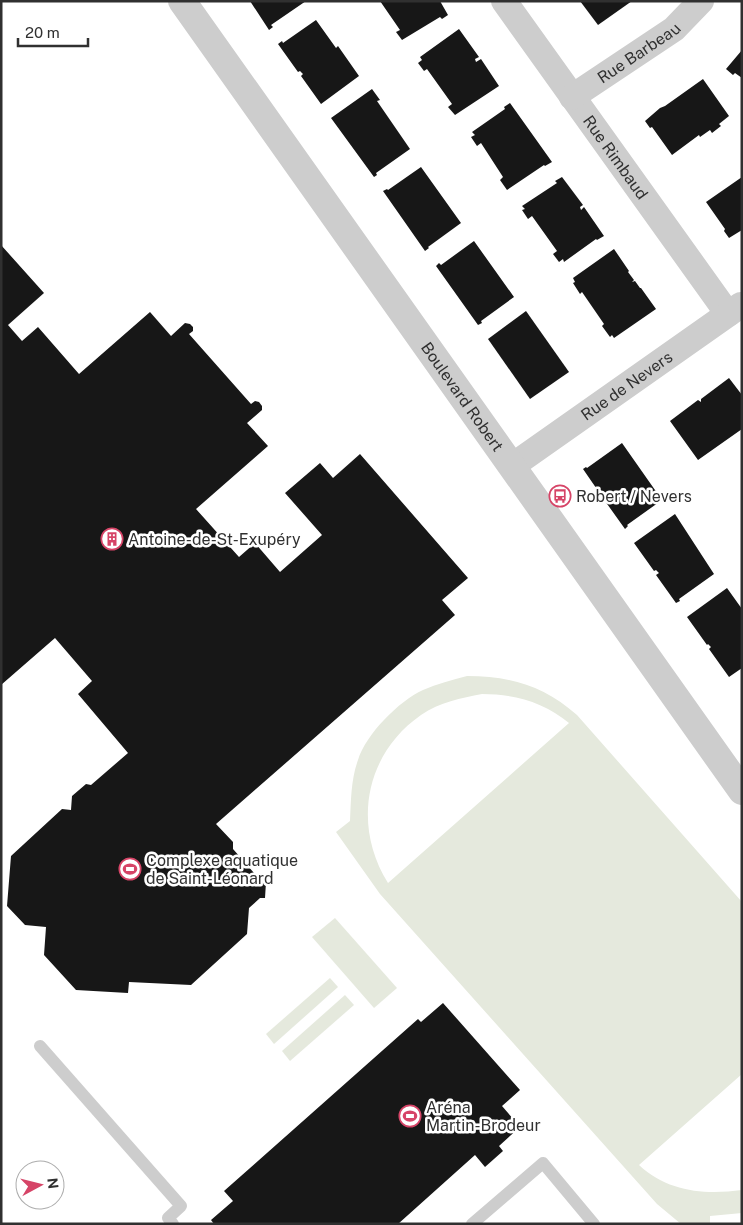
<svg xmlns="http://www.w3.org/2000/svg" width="743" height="1225" viewBox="0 0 743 1225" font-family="'Public Sans',sans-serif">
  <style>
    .pitch { fill: #e5e9dd; fill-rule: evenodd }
    .building { fill: #171717 }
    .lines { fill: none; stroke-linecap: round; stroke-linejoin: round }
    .service { stroke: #cdcdcd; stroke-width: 12 }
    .minor { stroke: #cdcdcd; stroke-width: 26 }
    .tertiary { stroke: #cdcdcd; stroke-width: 28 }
    .labels { text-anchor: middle; stroke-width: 5; stroke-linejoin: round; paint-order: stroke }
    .street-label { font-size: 16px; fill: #303030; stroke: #fff }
    .poi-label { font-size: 16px; fill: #303030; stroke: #fff; text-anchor: start }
  </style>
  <rect width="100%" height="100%" fill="#fff"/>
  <!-- pitch -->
  <g class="pitch">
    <path d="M467,676C511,676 544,686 577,715L742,902V1074L639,1165C668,1192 705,1195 742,1190V1213L710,1216V1224H681L657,1204L380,894L336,832L350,821C351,800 351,779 358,760C366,734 399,701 423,690C437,684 452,680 467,676ZM482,694C514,694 544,702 569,723L388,883C352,825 365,754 421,715C440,702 461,698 482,694Z"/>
    <polygon points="335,918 397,988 374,1008 312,937"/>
    <polygon points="330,978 338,987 274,1044 266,1034"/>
    <polygon points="345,995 354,1005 290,1061 282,1051"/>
  </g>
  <!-- building -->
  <g class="building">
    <polygon points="250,1 306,1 271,25 273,27 269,30"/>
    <polygon points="380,1 440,1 448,15 442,19 440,17 402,40 396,32 400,30"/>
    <polygon points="580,1 632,1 598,25"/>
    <polygon points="316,20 336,48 338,46 359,76 321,104 301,76 303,74 300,71 298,72 278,44 282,41 283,43"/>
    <polygon points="459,29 479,57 475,59 476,62 481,59 499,86 455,115 448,107 452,104 427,69 424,71 418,63 422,60 420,57"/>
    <polygon points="742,50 742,78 735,73 733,75 726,69"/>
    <polygon points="703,79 729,116 719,124 721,126 712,133 710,130 700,137 699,135 672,155 652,127 650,128 645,121 660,108 665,106"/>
    <polygon points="372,89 380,100 377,101 410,149 376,173 377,175 374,177 331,118"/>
    <polygon points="510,103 552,162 545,166 544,165 507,190 500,180 503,177 481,143 477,146 471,137 475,135 472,132 505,109 504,107"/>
    <polygon points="421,167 461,223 428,247 429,248 425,251 383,191 387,189 388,190"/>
    <polygon points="562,177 583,205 580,207 581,210 584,207 604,236 597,240 596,239 564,262 563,259 559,262 553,254 557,251 532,216 528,219 522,210 525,209 522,206 557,183 555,181"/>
    <polygon points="742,177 742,230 729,238 724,231 725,229 706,202"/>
    <polygon points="474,241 514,297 481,321 482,323 478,325 436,266 439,263 441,265"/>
    <polygon points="1,245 44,293 8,325 22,341 38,327 79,374 150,312 171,336 185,323 190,324 193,327 193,331 189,334 251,404 255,401 259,402 262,406 262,410 247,423 268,446 196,509 239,557 255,543 280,572 322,535 285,493 320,463 333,478 360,454 468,578 442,600 455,615 216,824 233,842 233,849 261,881 266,882 265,898 260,898 249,908 247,934 191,985 129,982 128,993 76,990 44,955 46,927 25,925 7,906 11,856 62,809 71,810 72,796 86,784 91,785 128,753 78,694 92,681 55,638 1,685"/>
    <polygon points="614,249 629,271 628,272 634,280 632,282 635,281 640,288 641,288 656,309 614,338 612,335 610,337 602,326 604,324 582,292 580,294 573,283 575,282 573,278"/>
    <polygon points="526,311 569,372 530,399 488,339"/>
    <polygon points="729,378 742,395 742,429 698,460 670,421 698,400 701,402 701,399"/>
    <polygon points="622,443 662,500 627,525 628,526 625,529 605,501 607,499 604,496 603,498 583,469 586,467 587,468"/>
    <polygon points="675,514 714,574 679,599 680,601 676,603 656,575 659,573 656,570 654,571 634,543"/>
    <polygon points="727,588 742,609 742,668 729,677 709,649 711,647 708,644 707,645 687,617"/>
    <polygon points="443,1003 520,1090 502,1106 520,1127 499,1146 503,1151 485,1167 475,1155 398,1224 214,1224 211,1220 233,1201 224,1191 418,1019 421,1022"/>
  </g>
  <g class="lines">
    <!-- service -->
    <g class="service">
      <polyline points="40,1046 181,1206 168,1218 173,1224"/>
      <polyline points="472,1224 543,1163 594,1224"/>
    </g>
    <!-- minor -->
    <g class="minor">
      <path id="s1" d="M504,1L728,314"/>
      <path id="s2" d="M572,97L674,29L701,1"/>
      <path id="s3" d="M512,466L741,305"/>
    </g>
    <!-- tertiary -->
    <path class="tertiary" id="s4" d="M182,1L742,791"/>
  </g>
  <!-- icons -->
  <defs>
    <g id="bus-ring" transform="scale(1.125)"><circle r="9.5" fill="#fff" stroke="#d64467" stroke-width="1.5"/><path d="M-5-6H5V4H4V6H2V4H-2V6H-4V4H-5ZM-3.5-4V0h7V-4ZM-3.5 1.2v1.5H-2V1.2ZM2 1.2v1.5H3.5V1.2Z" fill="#d64467"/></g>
    <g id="building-ring" transform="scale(1.125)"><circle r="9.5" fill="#fff" stroke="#d64467" stroke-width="1.5"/><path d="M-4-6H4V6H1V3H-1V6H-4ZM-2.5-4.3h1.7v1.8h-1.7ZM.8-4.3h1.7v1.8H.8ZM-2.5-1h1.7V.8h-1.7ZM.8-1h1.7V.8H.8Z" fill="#d64467"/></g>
    <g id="stadium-ring" transform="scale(1.125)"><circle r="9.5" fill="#fff" stroke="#d64467" stroke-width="1.5"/><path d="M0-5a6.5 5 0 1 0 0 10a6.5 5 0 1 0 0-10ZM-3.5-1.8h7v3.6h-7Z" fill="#d64467"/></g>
  </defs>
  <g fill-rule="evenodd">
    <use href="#bus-ring" x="560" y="496"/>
    <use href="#building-ring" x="112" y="539"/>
    <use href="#stadium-ring" x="130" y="869"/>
    <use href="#stadium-ring" x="410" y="1116"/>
  </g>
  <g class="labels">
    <!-- street labels -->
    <g class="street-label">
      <text dy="6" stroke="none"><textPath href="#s2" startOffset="80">Rue Barbeau</textPath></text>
      <text dy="6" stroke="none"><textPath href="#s1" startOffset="192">Rue Rimbaud</textPath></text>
      <text dy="6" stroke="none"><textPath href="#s3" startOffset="140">Rue de Nevers</textPath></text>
      <text dy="6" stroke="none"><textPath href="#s4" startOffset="485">Boulevard Robert</textPath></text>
    </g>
    <!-- poi labels -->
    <g class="poi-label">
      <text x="576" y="502">Robert / Nevers</text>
      <text x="128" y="545">Antoine-de-St-Exupéry</text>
      <text x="146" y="866">Complexe aquatique<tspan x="146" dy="18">de Saint-Léonard</tspan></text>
      <text x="426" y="1113">Aréna<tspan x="426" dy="18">Martin-Brodeur</tspan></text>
    </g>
  </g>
  <!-- border -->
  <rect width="743" height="1225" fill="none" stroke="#303030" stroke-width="5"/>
  <!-- north arrow -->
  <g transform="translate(40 1185) rotate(83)"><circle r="24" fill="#ffffff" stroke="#acacac"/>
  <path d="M0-4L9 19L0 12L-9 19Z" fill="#d64467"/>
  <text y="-8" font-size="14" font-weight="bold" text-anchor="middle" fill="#303030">N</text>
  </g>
  <!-- scale -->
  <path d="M18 38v8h70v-8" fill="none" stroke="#303030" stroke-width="2.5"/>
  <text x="25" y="38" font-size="15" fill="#303030" stroke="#ffffff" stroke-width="4" paint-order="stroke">20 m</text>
</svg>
